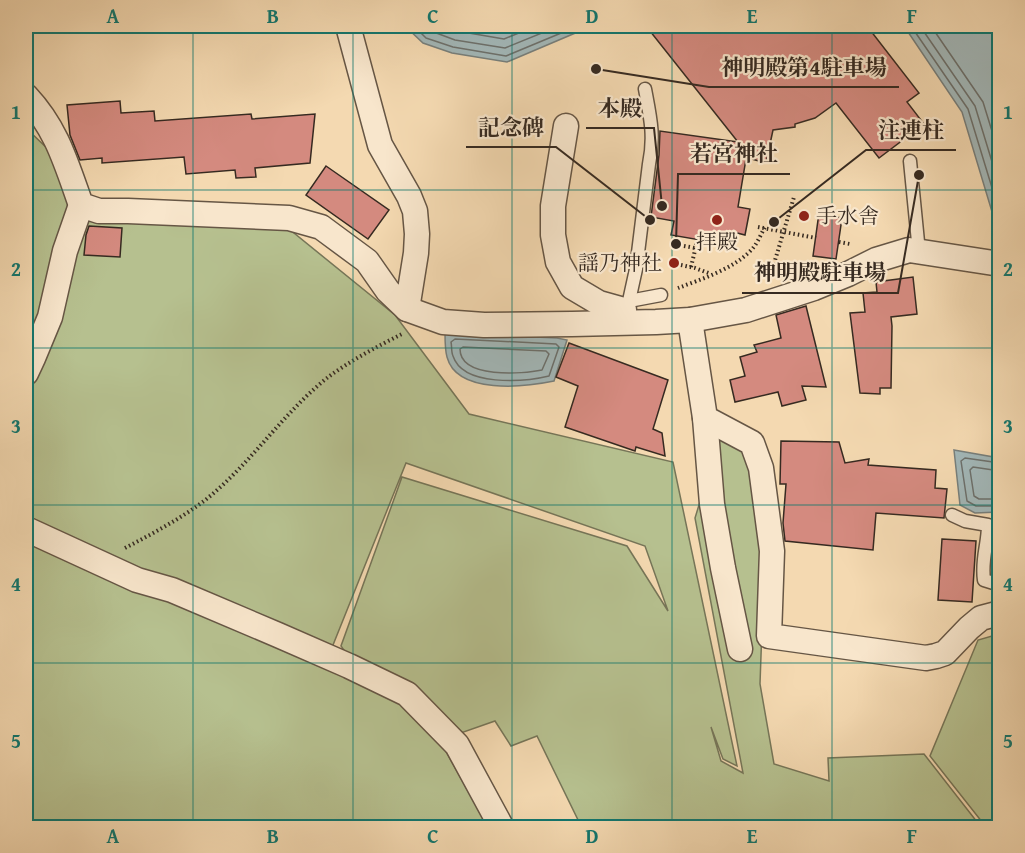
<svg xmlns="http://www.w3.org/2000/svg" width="1025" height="853" viewBox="0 0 1025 853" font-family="'Gentium Book Plus','Noto Serif JP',serif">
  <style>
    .green { fill: #b6c08f; stroke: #767558; stroke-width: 1.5 }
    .water { fill: #a2b7b8; stroke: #777f7c; stroke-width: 1.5 }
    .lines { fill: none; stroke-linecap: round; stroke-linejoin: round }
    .shore { stroke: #6c706c; stroke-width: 1.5 }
    .building { fill: #d48a7f; stroke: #362a21; stroke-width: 1.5 }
    .service-casing { stroke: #665645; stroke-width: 15 }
    .minor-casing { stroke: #665645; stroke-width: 27 }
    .path { stroke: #362a21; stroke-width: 4; stroke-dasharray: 1.5 3; stroke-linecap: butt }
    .service { stroke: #f8e6cc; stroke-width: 12 }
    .minor { stroke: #f8e6cc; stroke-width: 24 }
    .grid { fill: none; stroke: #0f766e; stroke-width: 1.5; stroke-opacity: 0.55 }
    .poi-dot { fill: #8f2418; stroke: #f8e6cc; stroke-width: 2 }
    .labels { text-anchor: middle; stroke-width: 4.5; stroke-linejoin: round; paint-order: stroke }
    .poi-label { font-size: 21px; fill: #362a21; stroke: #f8e6cc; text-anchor: start }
    .leader { fill: none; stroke: #362a21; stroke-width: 2 }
    .callout-dot { fill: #362a21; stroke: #f8e6cc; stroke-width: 2 }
    .callout-label { font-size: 22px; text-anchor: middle; font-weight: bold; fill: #362a21; stroke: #f8e6cc; stroke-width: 4.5; stroke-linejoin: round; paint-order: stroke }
    .neatline { fill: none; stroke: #0f766e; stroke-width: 2 }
    .grid-label { font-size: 20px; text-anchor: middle; font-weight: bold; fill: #0f766e }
  </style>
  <rect width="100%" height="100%" fill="#f4d9b1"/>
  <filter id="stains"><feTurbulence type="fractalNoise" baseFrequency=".00333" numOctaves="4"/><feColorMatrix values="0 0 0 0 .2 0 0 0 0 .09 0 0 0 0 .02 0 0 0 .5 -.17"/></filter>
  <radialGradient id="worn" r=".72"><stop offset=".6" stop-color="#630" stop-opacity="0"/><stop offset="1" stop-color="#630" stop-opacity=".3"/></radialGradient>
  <!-- green -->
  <g class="green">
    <polygon points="26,128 53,154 82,221 289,229 395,315 469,414 673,462 737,766 723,759 711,727 721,761 743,773 695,518 721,433 745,447 765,543 760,684 774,764 829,781 828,758 924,754 981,827 580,827 580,824 537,736 511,746 495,721 458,734 348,656 341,646 402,477 627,546 668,611 645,546 406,463 331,650 434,730 488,827 26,827"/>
    <polygon points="999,634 999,827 986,827 930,756 978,640"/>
  </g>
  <!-- water -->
  <g class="water">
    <polygon points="405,26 586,26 580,31 507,62 452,53 423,43"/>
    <polygon points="904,26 999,26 999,235 962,112"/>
    <path d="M445,333L557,338L567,340L554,381C525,387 457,395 447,357C445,350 445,341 445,333Z"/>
    <polygon points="954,450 999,458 999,512 975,513 960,505"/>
  </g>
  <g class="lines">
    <!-- shore -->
    <g class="shore">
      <polyline points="414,26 426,38 453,47 506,56 578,26"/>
      <polyline points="424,26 431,31 455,40 505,48 559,26"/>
      <polyline points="441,26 457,31 504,39 536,26"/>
      <polyline points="911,26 968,109 1000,214"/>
      <polyline points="920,26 975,106 1000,188"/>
      <polyline points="931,26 983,102 1000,157"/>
      <path d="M455,339L556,344L559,347L549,376C524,382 463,387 453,356C451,352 452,346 451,342Z"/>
      <path d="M463,347L546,351L549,354L542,370C523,374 460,379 460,349Z"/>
      <polyline points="1000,463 965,458 961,461 967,501 976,506 1000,506"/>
      <polyline points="1000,471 973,467 970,470 974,496 979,499 1000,499"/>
    </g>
  </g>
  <!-- building -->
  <g class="building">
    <polygon points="646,26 867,26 919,93 907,102 924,124 879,158 836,103 815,118 795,124 795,127 773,130 766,163 752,159 747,153 738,207 750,209 745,235 737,233 735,246 671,235 674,221 651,217 659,155 660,131 738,142"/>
    <polygon points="120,101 121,113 154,111 155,121 251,114 252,119 315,114 310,163 255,168 256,177 236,178 235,170 186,174 184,157 102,163 102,158 80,160 70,135 67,105"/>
    <polygon points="326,166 389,210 368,239 306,195"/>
    <polygon points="819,213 842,218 836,259 813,256"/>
    <polygon points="89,226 122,228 120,257 84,255 86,235"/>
    <polygon points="913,277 917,314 891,317 892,326 891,388 880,388 880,394 860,393 850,313 865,312 863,293 877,292 876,282"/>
    <polygon points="806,306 826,387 802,386 806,400 782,406 778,392 735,402 730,380 745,376 740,357 757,352 754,345 781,338 776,315"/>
    <polygon points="569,343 668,380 653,429 662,433 665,456 636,447 635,451 565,427 578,386 556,377"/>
    <polygon points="781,441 839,442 845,463 869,459 868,465 936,470 935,488 947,489 944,518 876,513 873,550 785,541 783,523 786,484 780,484"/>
    <polygon points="942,539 976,541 972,602 938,600"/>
  </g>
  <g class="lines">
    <!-- service casing -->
    <g class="service-casing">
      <g id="service">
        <polyline points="910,161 919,252"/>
        <polyline points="629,301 661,295"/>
        <path d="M623,312L629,301L636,269L649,164C655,136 650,116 645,89"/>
        <path d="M952,515L965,521L988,525C988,545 981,559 984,580L1000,585"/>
      </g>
    </g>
    <!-- minor casing -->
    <g class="minor-casing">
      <g id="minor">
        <polyline points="348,26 380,145 409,196 415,211 417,234 416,253 407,309"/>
        <path d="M26,96C57,129 66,163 81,205L99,211H128L289,218L321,227L367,261L388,291L407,309L443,322L484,325L572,324L656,322L690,320L746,310L814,288L848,274L876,260L909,250L1000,264"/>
        <polyline points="566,126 553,206 553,235 558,262 572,287 599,303 624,310"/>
        <polyline points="690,320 705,418 752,443 761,468 772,551 769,636 926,658 936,656 945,653 969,628 981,618 1000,613"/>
        <polyline points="26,373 33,358 50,317 65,251 81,205"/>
        <polyline points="705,418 712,504 723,568 740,649"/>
        <polyline points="26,529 137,580 172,590 278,635 349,666 407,694 457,745 502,828"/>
      </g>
    </g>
    <!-- path -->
    <g class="path">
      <polyline points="758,227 816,238"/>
      <polyline points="839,242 850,244"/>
      <polyline points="684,246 695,248"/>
      <polyline points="681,265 695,268 711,274"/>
      <polyline points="691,267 697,242"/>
      <polyline points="770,277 794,197"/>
      <path d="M678,288C702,279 736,268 753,248C758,242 761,234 765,227"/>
      <path d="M125,548C152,534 180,519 204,501C250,465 282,414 327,378C348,362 378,346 402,334"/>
    </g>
    <!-- service -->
    <use href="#service" class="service"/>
    <!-- minor -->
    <use href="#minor" class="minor"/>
  </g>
  <!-- grid -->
  <path class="grid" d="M193,26V828M353,26V828M512,26V828M672,26V828M832,26V828M26,190H1000M26,348H1000M26,505H1000M26,663H1000"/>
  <!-- markers -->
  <g class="poi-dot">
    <circle cx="804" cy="216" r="6"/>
    <circle cx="717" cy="220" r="6"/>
    <circle cx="674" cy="263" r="6"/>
  </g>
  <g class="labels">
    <!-- poi labels -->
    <g class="poi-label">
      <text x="816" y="223">手水舎</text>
      <text x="717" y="249" text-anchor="middle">拝殿</text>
      <text x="662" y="270" text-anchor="end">謡乃神社</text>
    </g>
  </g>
  <!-- callouts -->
  <path class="leader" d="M596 69L709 87H899M662 206L654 128H586M650 220L556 147H466M774 222L866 150H956M676 244L678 174H790M919 175L898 293H742"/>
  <g class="callout-dot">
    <circle cx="596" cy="69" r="6"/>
    <circle cx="662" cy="206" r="6"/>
    <circle cx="650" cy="220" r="6"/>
    <circle cx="774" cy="222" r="6"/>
    <circle cx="676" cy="244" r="6"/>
    <circle cx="919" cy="175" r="6"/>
  </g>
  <g class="callout-label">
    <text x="804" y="75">神明殿第4駐車場</text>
    <text x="620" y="116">本殿</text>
    <text x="511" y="135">記念碑</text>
    <text x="911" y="138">注連柱</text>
    <text x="734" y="161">若宮神社</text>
    <text x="820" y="280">神明殿駐車場</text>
  </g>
  <!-- margin -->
  <rect width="1025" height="853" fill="none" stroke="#f4d9b1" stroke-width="66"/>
  <rect x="33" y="33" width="959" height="787" class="neatline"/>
  <g class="grid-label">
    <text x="113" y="23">A</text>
    <text x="273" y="23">B</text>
    <text x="433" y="23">C</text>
    <text x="592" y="23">D</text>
    <text x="752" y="23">E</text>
    <text x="912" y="23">F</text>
    <text x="16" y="119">1</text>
    <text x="1008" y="119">1</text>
    <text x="16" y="276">2</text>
    <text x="1008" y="276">2</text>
    <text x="16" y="433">3</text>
    <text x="1008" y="433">3</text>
    <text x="16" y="591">4</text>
    <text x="1008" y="591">4</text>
    <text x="16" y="748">5</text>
    <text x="1008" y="748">5</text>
    <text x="113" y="843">A</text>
    <text x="273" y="843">B</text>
    <text x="433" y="843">C</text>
    <text x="592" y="843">D</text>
    <text x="752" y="843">E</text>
    <text x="912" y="843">F</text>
  </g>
  <rect width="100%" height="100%" filter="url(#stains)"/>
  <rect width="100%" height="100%" fill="url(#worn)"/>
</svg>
